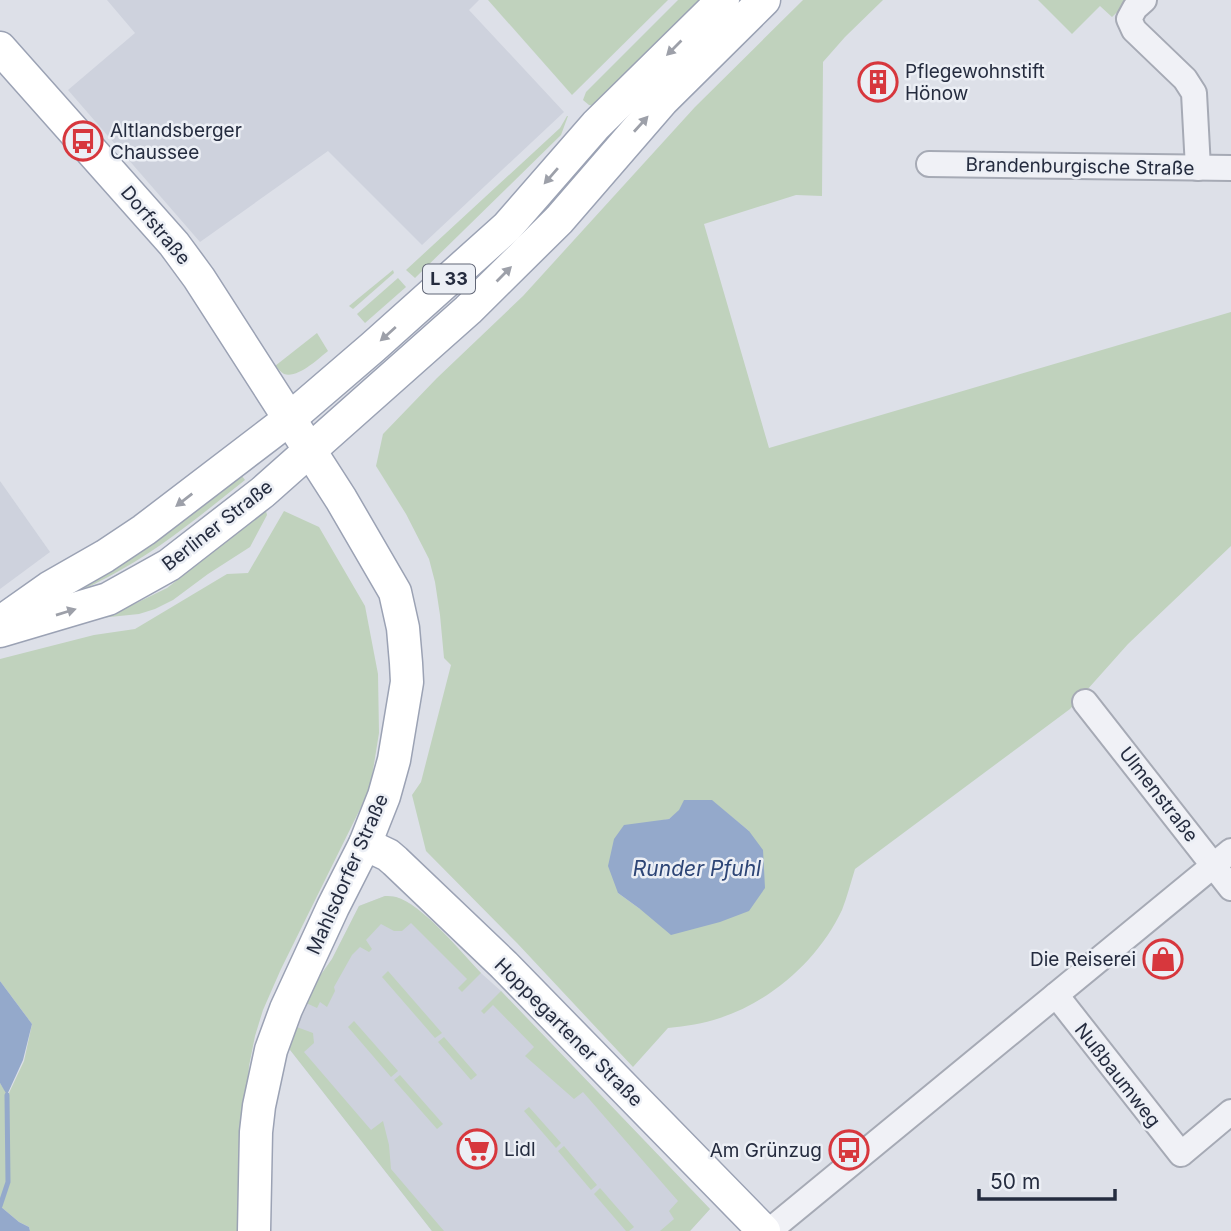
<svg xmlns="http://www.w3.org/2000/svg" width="1231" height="1231" viewBox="0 0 1231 1231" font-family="Inter,sans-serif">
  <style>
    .built { fill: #ced2dd }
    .green { fill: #c0d2bd; fill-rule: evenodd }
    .water { fill: #94a9cb }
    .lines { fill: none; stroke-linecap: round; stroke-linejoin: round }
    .stream { stroke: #94a9cb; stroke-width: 5 }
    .minor-casing { stroke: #a6aab5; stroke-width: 28 }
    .major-casing { stroke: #9ba2b4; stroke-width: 35 }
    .minor { stroke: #f0f1f6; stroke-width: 24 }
    .major { stroke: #fff; stroke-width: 32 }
    .oneway { fill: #9da0a9 }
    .labels { text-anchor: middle; stroke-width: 5; stroke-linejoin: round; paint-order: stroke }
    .shield { fill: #eceff5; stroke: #616676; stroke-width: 2 }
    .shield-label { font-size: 18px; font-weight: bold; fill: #252c3f }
    .poi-label { font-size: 19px; fill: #252c3f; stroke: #eceff5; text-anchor: start }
    .street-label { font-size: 19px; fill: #252c3f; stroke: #eceff5 }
    .water-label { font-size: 21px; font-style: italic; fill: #2d4576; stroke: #eceff5 }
  </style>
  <rect width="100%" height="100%" fill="#dde0e8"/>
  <!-- built -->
  <g class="built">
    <polygon points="107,0 479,0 469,10 564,112 422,245 328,151 200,242 68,90 135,33"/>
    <polygon points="0,481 50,552 0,589"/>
    <polygon points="385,896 396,897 411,904 433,923 481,973 501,991 710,1209 690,1231 432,1231 287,1046 310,990 332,959 359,906"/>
  </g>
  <!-- green -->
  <g class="green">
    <polygon points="488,0 668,0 572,95"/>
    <polygon points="678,0 709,0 594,106 589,105 583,100 586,92"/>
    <path d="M803,0H883L845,37L823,62L822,196L796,195L704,224L769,448L1231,312V546L1128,644L1070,709L855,869C851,882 847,897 842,910C819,959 772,1001 720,1018C703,1024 686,1026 668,1028L633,1067L517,943L426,851L412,795L421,782L451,665L444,658L440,615L435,582L429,559L406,514L376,466L383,434L437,378L523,296L695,107ZM711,800L749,831L640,909L618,893L654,822L669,819L679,811Z"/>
    <polygon points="1038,0 1130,0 1112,17 1100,6 1072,34"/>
    <polygon points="567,116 568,116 561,135 415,278 406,270 560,128"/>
    <polygon points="393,270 394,273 353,309 349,306"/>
    <polygon points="398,278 406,287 365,323 357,314"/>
    <path d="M317,333L328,351C318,359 297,379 284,374C281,372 277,368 275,366Z"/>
    <path d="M238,471L245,480C201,515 158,551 108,577C97,582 85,591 73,590Z"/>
    <polygon points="266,511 267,515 250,547 208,574 173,600 155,609 139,614 100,618 118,612 167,588"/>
    <polygon points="284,511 319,527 365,606 378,674 379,733 370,789 281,969 263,1010 255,1036 249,1066 238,1231 30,1231 29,1227 19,1222 0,1206 0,1083 8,1095 24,1061 32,1024 0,981 0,659 94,635 135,629 227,574 248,573"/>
    <path d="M385,896C388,896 392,896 396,897C422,904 462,953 481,973L462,992L458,988L467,979L411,923L402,931H394L381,924L366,940L372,949L369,952L360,947L352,955L334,987L335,991L327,1007L320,1002L317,1008L304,1002L310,990L332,959L359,906Z"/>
    <polygon points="388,971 442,1033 435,1038 382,977"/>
    <polygon points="501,991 710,1209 690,1231 660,1231 674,1219 669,1211 678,1201 583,1092 574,1099 525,1056 534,1047 493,1005 484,1014 481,1011"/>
    <polygon points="354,1021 398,1071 391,1077 348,1027"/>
    <polygon points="294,1026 313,1033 314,1043 304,1052 371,1130 383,1121 389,1145 391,1169 444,1231 432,1231 287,1046"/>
    <polygon points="444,1037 477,1075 471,1080 438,1042"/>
    <polygon points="400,1075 443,1124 437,1129 394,1080"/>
    <polygon points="529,1107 561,1143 556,1148 524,1111"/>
    <polygon points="564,1146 597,1185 591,1190 558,1151"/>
    <polygon points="600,1188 634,1227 629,1231 626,1231 594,1194"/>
  </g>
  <!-- water -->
  <g class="water">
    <polygon points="684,800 712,800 749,831 763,850 765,888 749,911 720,922 671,935 640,909 618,893 608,866 614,839 624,825 669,819 679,810"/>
    <polygon points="0,981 32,1024 23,1060 7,1095 0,1083"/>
    <polygon points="0,1206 19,1222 29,1227 30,1231 0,1231"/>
  </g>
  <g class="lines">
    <!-- stream -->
    <polyline class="stream" points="0,1206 8,1182 7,1095"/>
    <!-- minor casing -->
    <g class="minor-casing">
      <g id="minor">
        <polyline points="1144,0 1135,8 1129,19 1134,30 1185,79 1194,93 1198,168"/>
        <polyline points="929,164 1231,168"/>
        <polyline points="1085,702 1231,888"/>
        <polyline points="1056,995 1181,1154 1231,1112"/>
        <polyline points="769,1231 1231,851"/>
      </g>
    </g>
    <!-- major casing -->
    <g class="major-casing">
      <g id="major">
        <polyline points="0,48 174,244 199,278 341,499 395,592 403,628 406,663 407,682 394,760 384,796 365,844 333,907 286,1009 271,1050 259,1106 256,1132 254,1231"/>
        <polyline points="1,622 49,588 105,556 144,530 288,420 373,347 507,227 596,125 723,0"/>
        <polyline points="0,631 108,599 169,565 263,492 468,310 559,220 662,101 764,0"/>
        <polyline points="365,844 388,855 395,861 504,965 764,1231"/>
      </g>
    </g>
    <!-- minor -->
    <use href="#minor" class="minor"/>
    <!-- major -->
    <use href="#major" class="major"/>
  </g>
  <!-- one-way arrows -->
  <defs><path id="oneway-solid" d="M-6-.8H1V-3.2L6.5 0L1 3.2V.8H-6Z" transform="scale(1.75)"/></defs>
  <g class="oneway">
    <use href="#oneway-solid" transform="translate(674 48) rotate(135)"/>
    <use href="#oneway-solid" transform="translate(641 124) rotate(-48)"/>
    <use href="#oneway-solid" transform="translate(551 176) rotate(131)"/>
    <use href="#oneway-solid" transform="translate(504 274) rotate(-45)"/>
    <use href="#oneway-solid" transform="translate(388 334) rotate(138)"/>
    <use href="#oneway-solid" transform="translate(184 500) rotate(142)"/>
    <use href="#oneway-solid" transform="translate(66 612) rotate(-17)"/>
  </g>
  <!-- icons -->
  <defs>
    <g id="building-ring" transform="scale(2.0125)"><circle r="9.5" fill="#eceff5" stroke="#d7373d" stroke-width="1.5"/><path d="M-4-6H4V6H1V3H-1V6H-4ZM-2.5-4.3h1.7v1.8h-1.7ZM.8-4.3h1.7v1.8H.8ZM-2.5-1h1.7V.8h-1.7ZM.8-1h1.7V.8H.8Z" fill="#d7373d"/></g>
    <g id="bus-ring" transform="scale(2.0125)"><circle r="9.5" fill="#eceff5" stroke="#d7373d" stroke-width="1.5"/><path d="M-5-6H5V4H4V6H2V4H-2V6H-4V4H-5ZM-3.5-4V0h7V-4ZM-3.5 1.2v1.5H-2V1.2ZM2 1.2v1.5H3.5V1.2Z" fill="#d7373d"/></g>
    <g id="shop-ring" transform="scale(2.0125)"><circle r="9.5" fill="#eceff5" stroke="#d7373d" stroke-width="1.5"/><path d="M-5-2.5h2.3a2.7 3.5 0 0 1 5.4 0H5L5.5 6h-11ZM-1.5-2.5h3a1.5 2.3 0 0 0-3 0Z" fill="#d7373d"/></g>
    <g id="supermarket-ring" transform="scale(2.0125)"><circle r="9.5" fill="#eceff5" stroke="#d7373d" stroke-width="1.5"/><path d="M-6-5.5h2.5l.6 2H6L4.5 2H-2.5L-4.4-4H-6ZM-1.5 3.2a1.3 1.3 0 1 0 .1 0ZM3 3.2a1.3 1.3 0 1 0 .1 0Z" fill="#d7373d"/></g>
  </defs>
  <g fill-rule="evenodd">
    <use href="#building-ring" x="878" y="82"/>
    <use href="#bus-ring" x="83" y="141"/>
    <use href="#shop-ring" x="1163" y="959"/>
    <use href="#supermarket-ring" x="477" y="1149"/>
    <use href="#bus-ring" x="849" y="1150"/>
  </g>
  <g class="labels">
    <!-- shield labels -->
    <rect class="shield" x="423" y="264.5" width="52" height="29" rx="5"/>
    <g class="shield-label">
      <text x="449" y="285">L 33</text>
    </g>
    <!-- poi labels -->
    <g class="poi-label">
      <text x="905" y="78">Pflegewohnstift<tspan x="905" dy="22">Hönow</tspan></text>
      <text x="110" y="137">Altlandsberger<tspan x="110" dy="22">Chaussee</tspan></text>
      <text x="1136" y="966" text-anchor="end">Die Reiserei</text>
      <text x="504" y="1156">Lidl</text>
      <text x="822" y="1157" text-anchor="end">Am Grünzug</text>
    </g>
    <!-- street labels -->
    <g class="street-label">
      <text transform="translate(1080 166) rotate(1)" y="7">Brandenburgische Straße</text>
      <text transform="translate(156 225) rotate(50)" y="7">Dorfstraße</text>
      <text transform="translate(217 525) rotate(-38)" y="7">Berliner Straße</text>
      <text transform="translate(1159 794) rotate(52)" y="7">Ulmenstraße</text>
      <text transform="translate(347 874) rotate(-66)" y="7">Mahlsdorfer Straße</text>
      <text transform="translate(569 1032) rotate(45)" y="7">Hoppegartener Straße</text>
      <text transform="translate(1118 1075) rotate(52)" y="7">Nußbaumweg</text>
    </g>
    <!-- water labels -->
    <g class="water-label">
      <text x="697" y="876">Runder Pfuhl</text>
    </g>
  </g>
  <!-- scale -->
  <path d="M979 1189v10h136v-10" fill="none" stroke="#252c3f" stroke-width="3.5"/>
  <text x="990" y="1189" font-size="21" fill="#252c3f" stroke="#eceff5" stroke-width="5" paint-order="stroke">50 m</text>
</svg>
